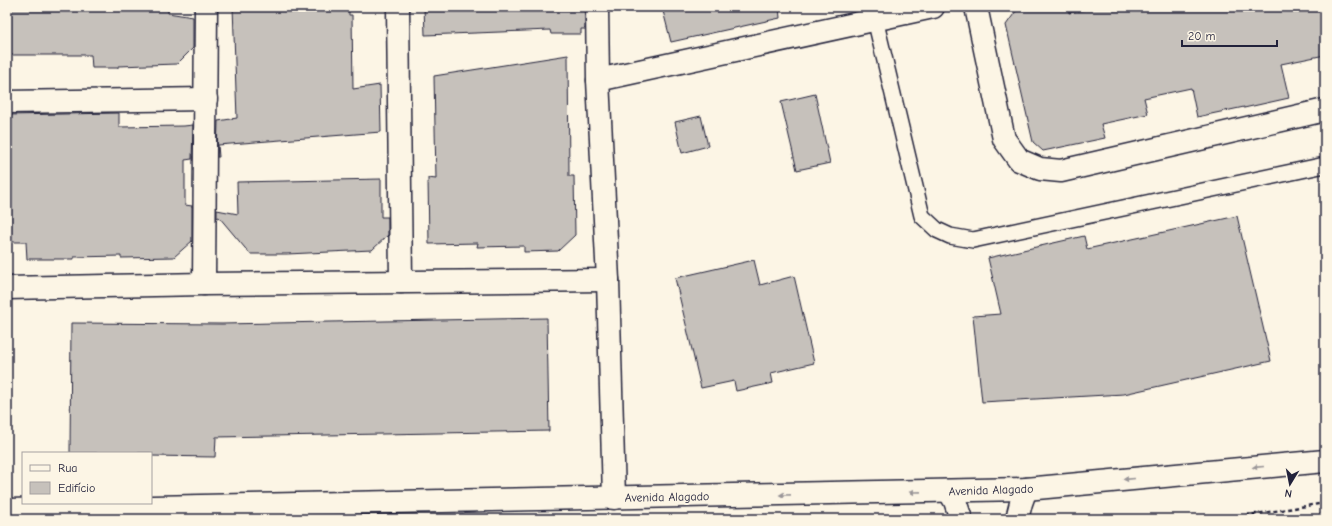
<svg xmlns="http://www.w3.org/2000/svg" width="1332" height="526" viewBox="0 0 1332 526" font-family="'Comic Neue',sans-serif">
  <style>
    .building { fill: #c6c1bb; stroke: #22223b }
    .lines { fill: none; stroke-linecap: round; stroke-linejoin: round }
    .service-casing { stroke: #22223b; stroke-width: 18 }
    .minor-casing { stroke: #22223b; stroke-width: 25 }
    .tertiary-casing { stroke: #22223b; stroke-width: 25 }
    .secondary-casing { stroke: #22223b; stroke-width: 25 }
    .path { stroke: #22223b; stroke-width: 2.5; stroke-dasharray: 4 3; stroke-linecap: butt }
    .service { stroke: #fcf5e5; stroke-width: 15 }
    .minor { stroke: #fcf5e5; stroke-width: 22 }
    .tertiary { stroke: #fcf5e5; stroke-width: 22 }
    .secondary { stroke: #fcf5e5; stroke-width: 22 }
    .oneway { fill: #9a9698 }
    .labels { text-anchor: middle; stroke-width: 4; stroke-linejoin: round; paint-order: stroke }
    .street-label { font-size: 12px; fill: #22223b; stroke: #fcf5e5 }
  </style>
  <rect width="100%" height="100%" fill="#fcf5e5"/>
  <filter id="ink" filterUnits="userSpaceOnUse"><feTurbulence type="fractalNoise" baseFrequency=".025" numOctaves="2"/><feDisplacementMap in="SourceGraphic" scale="8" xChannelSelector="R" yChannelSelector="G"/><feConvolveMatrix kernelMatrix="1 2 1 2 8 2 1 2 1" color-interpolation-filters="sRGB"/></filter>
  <g filter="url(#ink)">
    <!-- building -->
    <g class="building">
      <polygon points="7,7 168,7 168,13 193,17 193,48 177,64 118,66 118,68 92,68 91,55 7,55"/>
      <polygon points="233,7 349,7 349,15 352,15 353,89 380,85 381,132 218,145 219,157 217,157 218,121 237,118"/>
      <polygon points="424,7 585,7 585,29 581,29 581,34 551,34 550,30 425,35"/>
      <polygon points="662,7 779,7 780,18 671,42"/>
      <polygon points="1036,7 1068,7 1069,13 1097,7 1325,7 1325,55 1281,64 1289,98 1244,108 1244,107 1197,117 1191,88 1144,98 1148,114 1101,124 1105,138 1043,151 1033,142 1006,25 1016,11"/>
      <polygon points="568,55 569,176 574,176 575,235 558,251 524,252 524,246 477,247 478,243 429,244 428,178 436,179 434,76"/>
      <polygon points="815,94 830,163 797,170 781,102"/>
      <polygon points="119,113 119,127 184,126 193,125 192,159 185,160 185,205 192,206 192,241 174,257 121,258 121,256 74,257 74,259 27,259 26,242 7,242 7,115"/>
      <polygon points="701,116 708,146 682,153 675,122"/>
      <polygon points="381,179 381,217 388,217 388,235 372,250 287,254 250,254 219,217 217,218 217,210 238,214 237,182"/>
      <polygon points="1237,216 1271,361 1124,394 982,402 973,316 1001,314 988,258 1084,236 1087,249"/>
      <polygon points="754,260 760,285 794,276 814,363 771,373 773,383 736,391 734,381 701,388 675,278"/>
      <polygon points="547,318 549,431 216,437 215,457 151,456 151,453 70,453 71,323 222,324"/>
    </g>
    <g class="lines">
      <!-- service casing -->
      <g class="service-casing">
        <polyline id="service" points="875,19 922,216 937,230 950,236 973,240 1325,165"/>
      </g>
      <!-- minor casing -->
      <g class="minor-casing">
        <g id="minor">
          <polyline points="398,7 401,282"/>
          <polyline points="976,7 1004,139 1019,160 1040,169 1061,171 1325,110"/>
          <polyline points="598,80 933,7"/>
          <polyline points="7,102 206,99"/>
          <polyline points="204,284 206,7"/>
          <polyline points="7,288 204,284 608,280"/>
        </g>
      </g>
      <!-- tertiary casing -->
      <g class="tertiary-casing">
        <polyline id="tertiary" points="597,7 598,80 608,280 614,498"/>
      </g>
      <!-- secondary casing -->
      <g class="secondary-casing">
        <g id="secondary">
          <polyline points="949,491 955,501 961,519"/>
          <polyline points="7,510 1026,489 1325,461"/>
          <polyline points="1017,519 1021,503 1026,489"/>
        </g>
      </g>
      <!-- path -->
      <polyline class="path" points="1225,519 1325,503"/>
      <!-- service -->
      <use href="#service" class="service"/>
      <!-- minor -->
      <use href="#minor" class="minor"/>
      <!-- tertiary -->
      <use href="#tertiary" class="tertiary"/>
      <!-- secondary -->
      <use href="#secondary" class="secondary"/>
    </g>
    <!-- one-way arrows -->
    <defs><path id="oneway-solid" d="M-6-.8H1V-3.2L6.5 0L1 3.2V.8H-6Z"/></defs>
    <g class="oneway">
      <use href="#oneway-solid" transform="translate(1258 467) rotate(175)"/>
      <use href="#oneway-solid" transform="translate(1129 479) rotate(175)"/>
      <use href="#oneway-solid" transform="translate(915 492) rotate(179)"/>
      <use href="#oneway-solid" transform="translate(785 495) rotate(179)"/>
    </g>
  </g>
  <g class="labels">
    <!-- street labels -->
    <g class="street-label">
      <text transform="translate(991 490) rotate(-2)" y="4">Avenida Alagado</text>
      <text transform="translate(667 497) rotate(-1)" y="4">Avenida Alagado</text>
    </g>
  </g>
  <!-- margin -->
  <rect width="1332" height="526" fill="none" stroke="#fcf5e5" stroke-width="24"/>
  <rect x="12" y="12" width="1308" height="502" fill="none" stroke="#22223b" stroke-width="1.5" filter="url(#ink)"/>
  <!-- legend -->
  <rect x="22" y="452" width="130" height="52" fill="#fcf5e5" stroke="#a5a1a1"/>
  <rect x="30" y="465" width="20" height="6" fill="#fcf5e5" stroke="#a5a1a1"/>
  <text x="58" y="472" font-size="12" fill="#22223b">Rua</text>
  <rect x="30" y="482" width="20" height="12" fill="#c6c1bb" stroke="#a5a1a1"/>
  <text x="58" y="492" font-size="12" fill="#22223b">Edifício</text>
  <!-- north arrow -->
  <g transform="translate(1290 484) rotate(190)" stroke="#fcf5e5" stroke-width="3" paint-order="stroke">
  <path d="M0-3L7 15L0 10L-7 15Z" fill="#22223b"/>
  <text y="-6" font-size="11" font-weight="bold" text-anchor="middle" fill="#22223b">N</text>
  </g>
  <!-- scale -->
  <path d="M1182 40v6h95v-6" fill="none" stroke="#22223b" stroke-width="2"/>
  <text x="1188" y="40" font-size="12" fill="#22223b" stroke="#fcf5e5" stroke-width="3" paint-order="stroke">20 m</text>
</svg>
